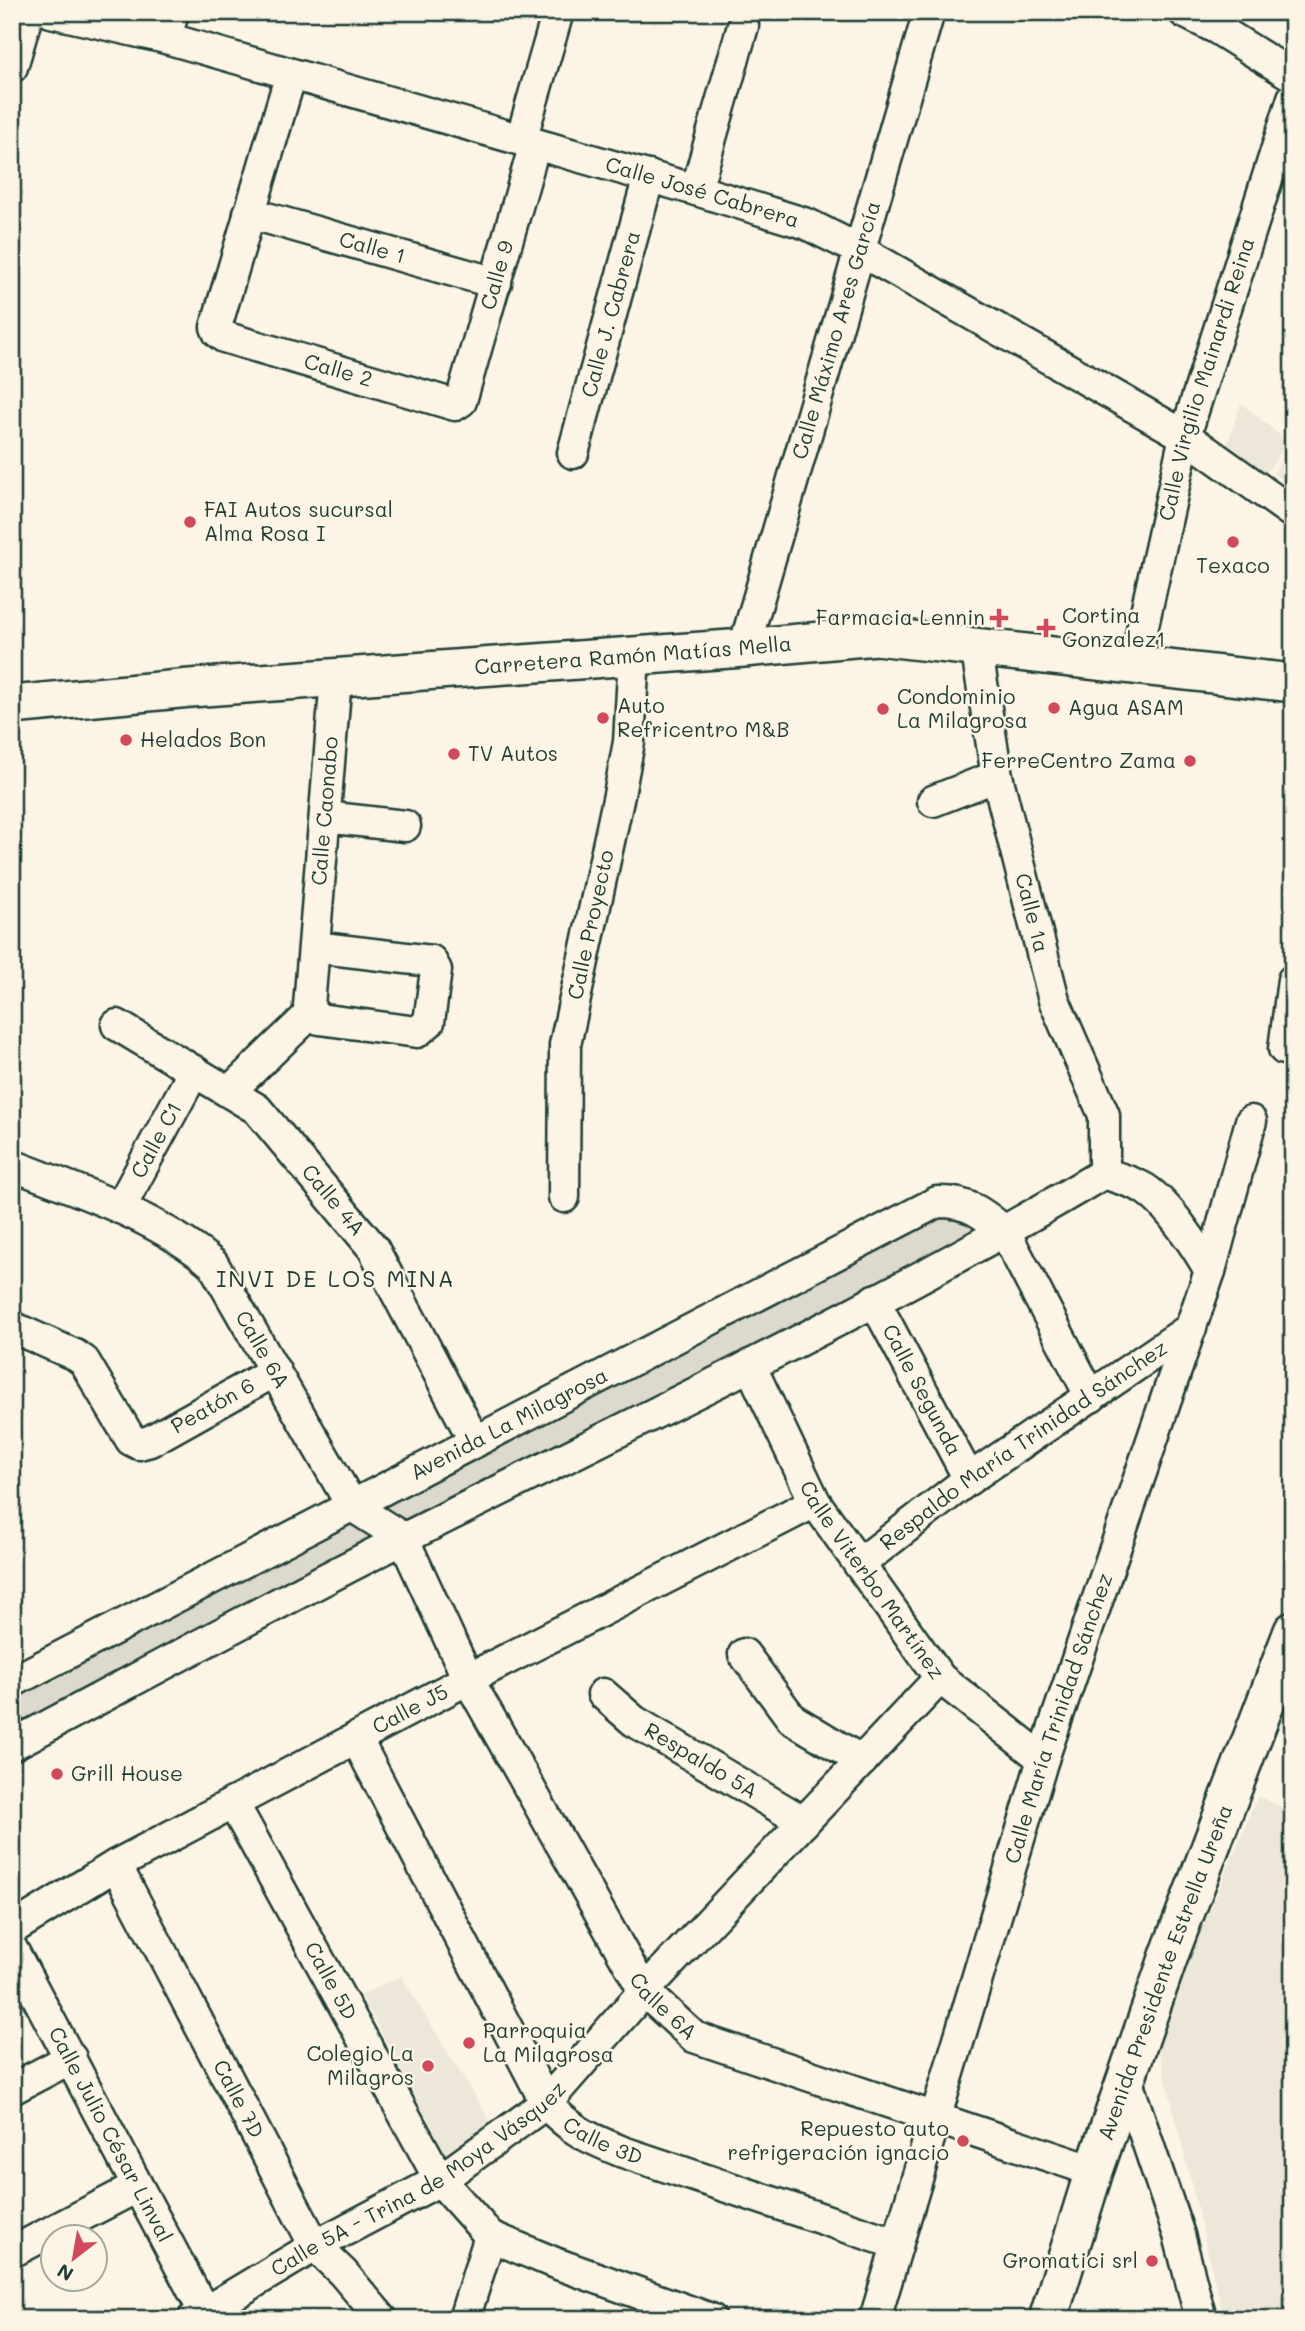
<svg xmlns="http://www.w3.org/2000/svg" width="1305" height="2331" viewBox="0 0 1305 2331" font-family="Mali,sans-serif">
  <style>
    .built { fill: #ece7d8 }
    .green { fill: #dcdacc; stroke: #7e8c80; stroke-width: 2 }
    .lines { fill: none; stroke-linecap: round; stroke-linejoin: round }
    .minor-casing { stroke: #1f3d34; stroke-width: 35 }
    .major-casing { stroke: #1f3d34; stroke-width: 42 }
    .minor { stroke: #fcf5e5; stroke-width: 30 }
    .major { stroke: #fcf5e5; stroke-width: 37 }
    .poi-dot { fill: #d1495b; stroke: #fcf5e5; stroke-width: 2.5 }
    .labels { text-anchor: middle; stroke-width: 5; stroke-linejoin: round; paint-order: stroke }
    .street-label { font-size: 21px; fill: #1f3d34; stroke: #fcf5e5 }
    .poi-label { font-size: 21px; fill: #1f3d34; stroke: #fcf5e5; text-anchor: start }
    .neighbourhood-label { font-size: 23px; letter-spacing: 2px; fill: #1f3d34; stroke: #fcf5e5 }
  </style>
  <rect width="100%" height="100%" fill="#fcf5e5"/>
  <filter id="ink" filterUnits="userSpaceOnUse"><feTurbulence type="fractalNoise" baseFrequency=".0143" numOctaves="2"/><feDisplacementMap in="SourceGraphic" scale="14" xChannelSelector="R" yChannelSelector="G"/><feConvolveMatrix kernelMatrix="1 2 1 2 8 2 1 2 1" color-interpolation-filters="sRGB"/></filter>
  <g filter="url(#ink)">
    <!-- built -->
    <g class="built">
      <polygon points="1241,403 1288,442 1266,473 1227,445"/>
      <polygon points="1293,444 1293,488 1273,473"/>
      <polygon points="1258,1796 1293,1813 1293,2319 1224,2319 1156,2038"/>
      <polygon points="401,1976 500,2137 449,2159 361,1995"/>
    </g>
    <!-- green -->
    <polygon class="green" points="940,1212 964,1216 979,1233 12,1732 12,1696"/>
    <g class="lines">
      <!-- minor casing -->
      <g class="minor-casing">
        <g id="minor">
          <path id="s1" d="M51,12L166,38L696,190L807,224L861,251L1185,436L1293,513"/>
          <polyline points="1184,12 1216,28 1293,76"/>
          <polyline points="166,38 173,12"/>
          <polyline points="12,67 28,12"/>
          <path id="s2" d="M291,74L216,327L218,332L224,337L455,405L461,401L535,144"/>
          <polyline points="521,140 558,12"/>
          <polyline points="696,190 743,26"/>
          <path id="s3" d="M249,213L496,283"/>
          <path id="s4" d="M573,453L649,176"/>
          <path id="s5" d="M976,646L997,776L1054,1000L1104,1115V1173"/>
          <path id="s6" d="M744,648L929,12"/>
          <path id="s7" d="M1134,666L1185,436L1293,98"/>
          <polyline points="933,801 997,776"/>
          <polyline points="325,817 405,826"/>
          <path id="s8" d="M314,947L431,961L436,970L429,1022L417,1032L319,1019L311,1013L309,1006L336,678"/>
          <path id="s9" d="M117,1025L257,1109L373,1248L475,1442"/>
          <polyline points="1284,1049 1293,980"/>
          <polyline points="229,1092 311,1013"/>
          <path id="s10" d="M12,1165C81,1192 156,1216 213,1264L352,1506L403,1538L468,1679L644,1991L694,2037L1094,2171"/>
          <path d="M1104,1173C1117,1178 1134,1182 1145,1189C1169,1205 1196,1246 1210,1271"/>
          <path id="s11" d="M564,1197L565,1045L619,795L629,742L634,655"/>
          <path id="s12" d="M120,1208L194,1071"/>
          <path id="s13" d="M874,1300L969,1479"/>
          <path id="s14" d="M12,1327L75,1355L84,1361L131,1440L139,1444L150,1441L275,1371"/>
          <path id="s15" d="M750,1365L815,1502L940,1678L1043,1759"/>
          <path id="s16" d="M859,1564L969,1479L1191,1328"/>
          <polyline points="744,1654 792,1719 862,1761"/>
          <path id="s17" d="M12,1682L937,1202C968,1201 983,1213 1005,1232L1091,1397"/>
          <path id="s18" d="M603,1694L634,1721L804,1822"/>
          <path id="s19" d="M356,1738L546,2103C571,2131 589,2138 623,2152L897,2244"/>
          <path d="M12,1745C144,1675 274,1604 407,1537C640,1419 879,1308 1104,1173"/>
          <path id="s20" d="M233,1803L440,2180L490,2236L555,2263L711,2319"/>
          <path id="s21" d="M116,1865L315,2246L343,2273L382,2319"/>
          <path id="s22" d="M12,1929L116,1865L468,1679L815,1502"/>
          <path id="s23" d="M12,1949L208,2319"/>
          <polyline points="1126,2079 1179,2235 1201,2319"/>
          <polyline points="12,2089 71,2058"/>
          <polyline points="12,2252 137,2187"/>
          <path id="s24" d="M193,2319L315,2246L440,2180L546,2103L644,1991L940,1678"/>
          <polyline points="464,2319 490,2236"/>
          <path id="s25" d="M875,2319L1043,1759L1210,1271L1251,1121"/>
        </g>
      </g>
      <!-- major casing -->
      <g class="major-casing">
        <g id="major">
          <path id="s26" d="M12,705L190,688L744,648L876,636L1293,683"/>
          <path id="s27" d="M1048,2319L1094,2171L1170,1953L1293,1631"/>
        </g>
      </g>
      <!-- minor -->
      <use href="#minor" class="minor"/>
      <!-- major -->
      <use href="#major" class="major"/>
    </g>
  </g>
  <!-- markers -->
  <g class="poi-dot">
    <circle cx="190" cy="522" r="7"/>
    <circle cx="1233" cy="542" r="7"/>
    <path d="M995.5 607.5h7v7h7v7h-7v7h-7v-7h-7v-7h7z"/>
    <path d="M1042.5 617.5h7v7h7v7h-7v7h-7v-7h-7v-7h7z"/>
    <circle cx="1054" cy="708" r="7"/>
    <circle cx="883" cy="709" r="7"/>
    <circle cx="603" cy="718" r="7"/>
    <circle cx="126" cy="740" r="7"/>
    <circle cx="454" cy="754" r="7"/>
    <circle cx="1190" cy="761" r="7"/>
    <circle cx="57" cy="1774" r="7"/>
    <circle cx="469" cy="2043" r="7"/>
    <circle cx="428" cy="2066" r="7"/>
    <circle cx="963" cy="2141" r="7"/>
    <circle cx="1152" cy="2261" r="7"/>
  </g>
  <g class="labels">
    <!-- street labels -->
    <g class="street-label">
      <text dy="7" stroke="none"><textPath href="#s1" startOffset="676">Calle José Cabrera</textPath></text>
      <text dy="7" stroke="none"><textPath href="#s3" startOffset="128">Calle 1</textPath></text>
      <text dy="7" stroke="none"><textPath href="#s2" startOffset="656">Calle 9</textPath></text>
      <text dy="7" stroke="none"><textPath href="#s4" startOffset="144">Calle J. Cabrera</textPath></text>
      <text dy="7" stroke="none"><textPath href="#s6" startOffset="331">Calle Máximo Ares García</textPath></text>
      <text dy="7" stroke="none"><textPath href="#s2" startOffset="396">Calle 2</textPath></text>
      <text dy="7" stroke="none"><textPath href="#s7" startOffset="296">Calle Virgilio Mainardi Reina</textPath></text>
      <text dy="7" stroke="none"><textPath href="#s26" startOffset="623">Carretera Ramón Matías Mella</textPath></text>
      <text dy="7" stroke="none"><textPath href="#s8" startOffset="508">Calle Caonabo</textPath></text>
      <text dy="7" stroke="none"><textPath href="#s5" startOffset="273">Calle 1a</textPath></text>
      <text dy="7" stroke="none"><textPath href="#s11" startOffset="275">Calle Proyecto</textPath></text>
      <text dy="7" stroke="none"><textPath href="#s12" startOffset="77">Calle C1</textPath></text>
      <text dy="7" stroke="none"><textPath href="#s9" startOffset="282">Calle 4A</textPath></text>
      <text dy="7" stroke="none"><textPath href="#s10" startOffset="324">Calle 6A</textPath></text>
      <text dy="7" stroke="none"><textPath href="#s13" startOffset="102">Calle Segunda</textPath></text>
      <text dy="7" stroke="none"><textPath href="#s14" startOffset="264">Peatón 6</textPath></text>
      <text dy="7" stroke="none"><textPath href="#s17" startOffset="560">Avenida La Milagrosa</textPath></text>
      <text dy="7" stroke="none"><textPath href="#s16" startOffset="203">Respaldo María Trinidad Sánchez</textPath></text>
      <text dy="7" stroke="none"><textPath href="#s15" startOffset="248">Calle Viterbo Martínez</textPath></text>
      <text dy="7" stroke="none"><textPath href="#s22" startOffset="455">Calle J5</textPath></text>
      <text dy="7" stroke="none"><textPath href="#s25" startOffset="628">Calle María Trinidad Sánchez</textPath></text>
      <text dy="7" stroke="none"><textPath href="#s18" startOffset="119">Respaldo 5A</textPath></text>
      <text dy="7" stroke="none"><textPath href="#s27" startOffset="366">Avenida Presidente Estrella Ureña</textPath></text>
      <text dy="7" stroke="none"><textPath href="#s20" startOffset="203">Calle 5D</textPath></text>
      <text dy="7" stroke="none"><textPath href="#s10" startOffset="1102">Calle 6A</textPath></text>
      <text dy="7" stroke="none"><textPath href="#s21" startOffset="264">Calle 7D</textPath></text>
      <text dy="7" stroke="none"><textPath href="#s23" startOffset="210">Calle Julio César Linval</textPath></text>
      <text dy="7" stroke="none"><textPath href="#s19" startOffset="481">Calle 3D</textPath></text>
      <text dy="7" stroke="none"><textPath href="#s24" startOffset="266">Calle 5A - Trina de Moya Vásquez</textPath></text>
    </g>
    <!-- poi labels -->
    <g class="poi-label">
      <text x="204" y="517">FAI Autos sucursal<tspan x="204" dy="24">Alma Rosa I</tspan></text>
      <text x="1233" y="573" text-anchor="middle">Texaco</text>
      <text x="1062" y="623">Cortina<tspan x="1062" dy="24">Gonzalez1</tspan></text>
      <text x="985" y="625" text-anchor="end">Farmacia Lennin</text>
      <text x="897" y="704">Condominio<tspan x="897" dy="24">La Milagrosa</tspan></text>
      <text x="617" y="713">Auto<tspan x="617" dy="24">Refricentro M&amp;B</tspan></text>
      <text x="1068" y="715">Agua ASAM</text>
      <text x="140" y="747">Helados Bon</text>
      <text x="468" y="761">TV Autos</text>
      <text x="1176" y="768" text-anchor="end">FerreCentro Zama</text>
      <text x="71" y="1781">Grill House</text>
      <text x="483" y="2038">Parroquia<tspan x="483" dy="24">La Milagrosa</tspan></text>
      <text x="414" y="2061" text-anchor="end">Colegio La<tspan x="414" dy="24">Milagros</tspan></text>
      <text x="949" y="2136" text-anchor="end">Repuesto auto<tspan x="949" dy="24">refrigeración ignacio</tspan></text>
      <text x="1138" y="2268" text-anchor="end">Gromatici srl</text>
    </g>
    <!-- neighbourhood labels -->
    <g class="neighbourhood-label">
      <text x="336" y="1287">INVI DE LOS MINA</text>
    </g>
  </g>
  <!-- margin -->
  <rect width="1305" height="2331" fill="none" stroke="#fcf5e5" stroke-width="42"/>
  <rect x="21" y="21" width="1263" height="2289" fill="none" stroke="#1f3d34" stroke-width="2.5" filter="url(#ink)"/>
  <!-- north arrow -->
  <g transform="translate(74 2258) rotate(211)"><circle r="33" fill="#fcf5e5" stroke="#a4ab9e" stroke-width="2"/>
  <path d="M0-5L12 26L0 18L-12 26Z" fill="#d1495b"/>
  <text y="-10" font-size="19" font-weight="bold" text-anchor="middle" fill="#1f3d34">N</text>
  </g>
</svg>
